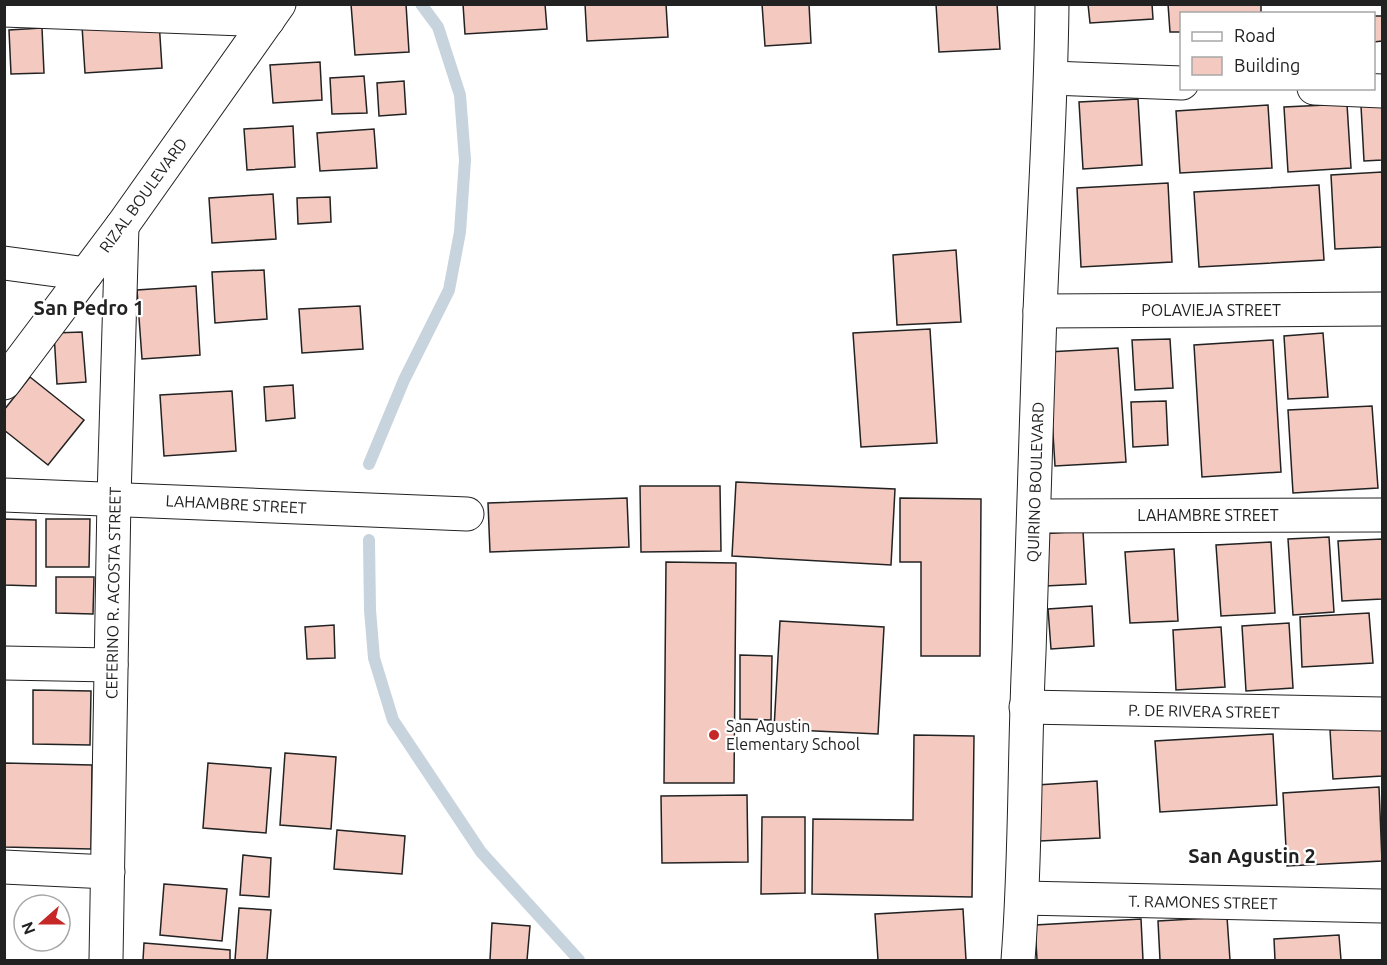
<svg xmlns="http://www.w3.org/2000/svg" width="1387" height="965" viewBox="0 0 1387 965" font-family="Ubuntu,sans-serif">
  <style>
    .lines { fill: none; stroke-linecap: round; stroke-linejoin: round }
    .stream { stroke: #c7d3dd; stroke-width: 12 }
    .building { fill: #f3c9c0; stroke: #222; stroke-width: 1.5 }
    .minor-casing { stroke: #222; stroke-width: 35 }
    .major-casing { stroke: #222; stroke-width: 35 }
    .minor { stroke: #fff; stroke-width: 33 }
    .major { stroke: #fff; stroke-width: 33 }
    .poi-dot { fill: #c62828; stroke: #fff; stroke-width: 2 }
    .labels { text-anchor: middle; stroke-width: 4.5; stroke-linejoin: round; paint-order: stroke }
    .street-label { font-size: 16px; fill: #222; stroke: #fff }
    .poi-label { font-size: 16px; fill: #222; stroke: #fff; text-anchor: start }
    .quarter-label { font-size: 20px; font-weight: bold; fill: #222; stroke: #fff }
  </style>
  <rect width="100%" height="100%" fill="#fff"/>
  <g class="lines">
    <!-- stream -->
    <g class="stream">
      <polyline points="369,464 404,380 449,290 460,232 465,160 460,95 438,27 421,4"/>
      <polyline points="369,540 370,610 374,658 393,720 481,852 579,960"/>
    </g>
  </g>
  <!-- building -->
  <g class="building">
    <polygon points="351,4 406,4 409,52 355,55"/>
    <polygon points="463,4 545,4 547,29 465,34"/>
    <polygon points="585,4 666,4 668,37 587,41"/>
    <polygon points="762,4 809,4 811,43 765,46"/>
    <polygon points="936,4 997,4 1000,49 939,52"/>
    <polygon points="1088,4 1152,4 1153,19 1090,23"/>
    <polygon points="1168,4 1261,4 1261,14 1182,14 1182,32 1170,32"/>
    <polygon points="1374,16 1382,16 1382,41 1374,42"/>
    <polygon points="159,21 162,68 85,73 82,26"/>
    <polygon points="42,28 44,73 11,74 9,30"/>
    <polygon points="320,62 322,100 273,103 270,65"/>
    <polygon points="364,76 367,113 332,114 330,78"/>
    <polygon points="404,81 406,114 379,116 377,83"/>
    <polygon points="1138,99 1142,165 1083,169 1079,102"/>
    <polygon points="1347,104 1351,168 1288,172 1284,107"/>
    <polygon points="1268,105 1272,168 1180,173 1176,111"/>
    <polygon points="1382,105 1382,160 1364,161 1361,106"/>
    <polygon points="293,126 295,167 247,170 244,129"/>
    <polygon points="374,129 377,168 320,171 317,133"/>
    <polygon points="1382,172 1382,247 1335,249 1331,175"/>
    <polygon points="1168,183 1172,262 1081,267 1077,188"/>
    <polygon points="1319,185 1324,260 1199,267 1194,192"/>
    <polygon points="273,194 276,239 212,243 209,198"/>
    <polygon points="330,197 331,222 298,224 297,198"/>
    <polygon points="956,250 961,322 897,325 893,255"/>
    <polygon points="264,270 267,319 215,323 212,272"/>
    <polygon points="196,286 200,355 142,359 137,290"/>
    <polygon points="360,306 363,349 302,353 299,309"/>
    <polygon points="930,329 937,443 861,447 853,333"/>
    <polygon points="82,332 86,382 57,384 54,333"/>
    <polygon points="1323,333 1328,397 1288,399 1284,336"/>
    <polygon points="1170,339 1173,388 1135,390 1132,340"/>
    <polygon points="1273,340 1281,472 1202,477 1194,345"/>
    <polygon points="1118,348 1126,462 1055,466 1048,352"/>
    <polygon points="30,377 84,420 48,465 4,430 4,410"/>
    <polygon points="293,385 295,418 266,421 264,387"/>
    <polygon points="232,391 236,451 164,456 160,395"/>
    <polygon points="1166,401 1168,445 1133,447 1131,402"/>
    <polygon points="1372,406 1378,488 1293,493 1288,410"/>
    <polygon points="736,482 895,489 891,565 732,556"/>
    <polygon points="640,486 720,486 721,551 641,552"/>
    <polygon points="627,498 629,547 490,552 488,503"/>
    <polygon points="900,498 981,499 980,656 921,656 921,562 900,562"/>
    <polygon points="4,519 36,520 36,586 4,585"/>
    <polygon points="46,519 90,519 89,567 46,567"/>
    <polygon points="1083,531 1086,584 1045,586 1041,534"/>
    <polygon points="1329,537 1334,612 1293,615 1288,539"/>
    <polygon points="1382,539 1382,599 1342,601 1338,541"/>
    <polygon points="1271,542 1275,613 1221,616 1216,545"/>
    <polygon points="1174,549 1178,621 1130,623 1125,552"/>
    <polygon points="666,562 736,563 734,783 664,783"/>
    <polygon points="56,577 94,577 93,614 56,613"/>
    <polygon points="1092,606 1094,646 1051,649 1048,609"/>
    <polygon points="1369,613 1373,663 1302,667 1300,617"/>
    <polygon points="780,621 884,627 878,734 774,729"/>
    <polygon points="1289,623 1293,688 1246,691 1242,626"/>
    <polygon points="334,625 335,658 307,659 305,627"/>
    <polygon points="1221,627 1225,687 1176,690 1173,630"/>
    <polygon points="740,655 772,656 771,720 740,719"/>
    <polygon points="33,690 91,691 90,745 33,744"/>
    <polygon points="1382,727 1382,776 1333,779 1330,730"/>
    <polygon points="1273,734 1277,805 1160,812 1155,741"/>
    <polygon points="914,735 974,736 972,897 812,894 813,819 913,820"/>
    <polygon points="285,753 336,757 331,829 280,825"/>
    <polygon points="4,763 92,765 91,849 4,847"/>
    <polygon points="208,763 271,768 266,833 203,828"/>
    <polygon points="1097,781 1100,838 1040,841 1037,785"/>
    <polygon points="1379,787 1382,861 1287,866 1283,793"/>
    <polygon points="747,795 748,862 662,863 661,796"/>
    <polygon points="762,817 805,817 805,893 761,894"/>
    <polygon points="337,830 405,836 402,874 334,869"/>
    <polygon points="243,855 271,858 269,897 240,895"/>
    <polygon points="164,884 227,889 222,941 160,935"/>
    <polygon points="239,908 271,910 267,960 235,960"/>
    <polygon points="963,909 966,960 878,960 875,914"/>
    <polygon points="1227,917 1230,960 1160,960 1158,921"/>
    <polygon points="1141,919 1143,960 1037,960 1035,925"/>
    <polygon points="492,923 530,926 527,960 490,960"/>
    <polygon points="1339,935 1341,960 1275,960 1274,939"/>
    <polygon points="144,943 230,950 230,960 143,960"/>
  </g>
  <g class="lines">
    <!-- minor casing -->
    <g class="minor-casing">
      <g id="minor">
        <polyline points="4,10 268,20"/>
        <polyline points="1051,78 1182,83"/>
        <polyline points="1314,88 1382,91"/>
        <polyline points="4,263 86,274"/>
        <polyline points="1040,311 1382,309"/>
        <polyline points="4,495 467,514"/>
        <polyline points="1034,516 1382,515"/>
        <polyline points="4,663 111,665"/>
        <polyline points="1026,707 1382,714"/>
        <polyline points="4,867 108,872"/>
        <polyline points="1023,898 1382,906"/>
        <polyline points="106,960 114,498 122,226"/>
        <path d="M1018,960C1026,858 1024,756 1029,653C1033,539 1036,426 1040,312C1044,209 1051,107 1052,4"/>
      </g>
    </g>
    <!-- major casing -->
    <g class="major-casing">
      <polyline id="major" points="4,383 122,226 279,4"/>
    </g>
    <!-- minor -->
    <use href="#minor" class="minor"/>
    <!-- major -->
    <use href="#major" class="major"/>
  </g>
  <!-- markers -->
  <circle class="poi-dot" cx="714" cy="735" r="6"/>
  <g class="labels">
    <!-- street labels -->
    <g class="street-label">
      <text transform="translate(143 195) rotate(-54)" y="6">RIZAL BOULEVARD</text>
      <text x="1211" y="316">POLAVIEJA STREET</text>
      <text transform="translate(1035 482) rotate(-88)" y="6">QUIRINO BOULEVARD</text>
      <text transform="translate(236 504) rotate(3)" y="6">LAHAMBRE STREET</text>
      <text x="1208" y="521">LAHAMBRE STREET</text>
      <text transform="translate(113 593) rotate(-89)" y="6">CEFERINO R. ACOSTA STREET</text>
      <text transform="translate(1204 711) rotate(1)" y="6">P. DE RIVERA STREET</text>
      <text transform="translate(1203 902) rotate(1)" y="6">T. RAMONES STREET</text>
    </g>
    <!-- poi labels -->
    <g class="poi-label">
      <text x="726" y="732">San Agustin<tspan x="726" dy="18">Elementary School</tspan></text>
    </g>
    <!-- quarter labels -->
    <g class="quarter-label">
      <text x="89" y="315">San Pedro 1</text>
      <text x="1252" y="863">San Agustin 2</text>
    </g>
  </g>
  <!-- border -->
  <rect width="1387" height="965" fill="none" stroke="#222222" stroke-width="12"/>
  <!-- legend -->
  <rect x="1180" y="12" width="195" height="78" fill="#ffffff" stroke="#a7a7a7" stroke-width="1.5"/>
  <rect x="1192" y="32" width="30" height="9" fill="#ffffff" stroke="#a7a7a7" stroke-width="1.5"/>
  <text x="1234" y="42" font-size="18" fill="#222222">Road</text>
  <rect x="1192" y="57" width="30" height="18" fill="#f3c9c0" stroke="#a7a7a7" stroke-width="1.5"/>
  <text x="1234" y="72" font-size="18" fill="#222222">Building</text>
  <!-- north arrow -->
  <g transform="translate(42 923) rotate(249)"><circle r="28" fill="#ffffff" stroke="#a7a7a7" stroke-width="1.5"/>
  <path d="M0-4.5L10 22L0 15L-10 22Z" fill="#c62828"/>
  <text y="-9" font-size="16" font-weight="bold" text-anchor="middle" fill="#222222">N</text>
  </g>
</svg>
